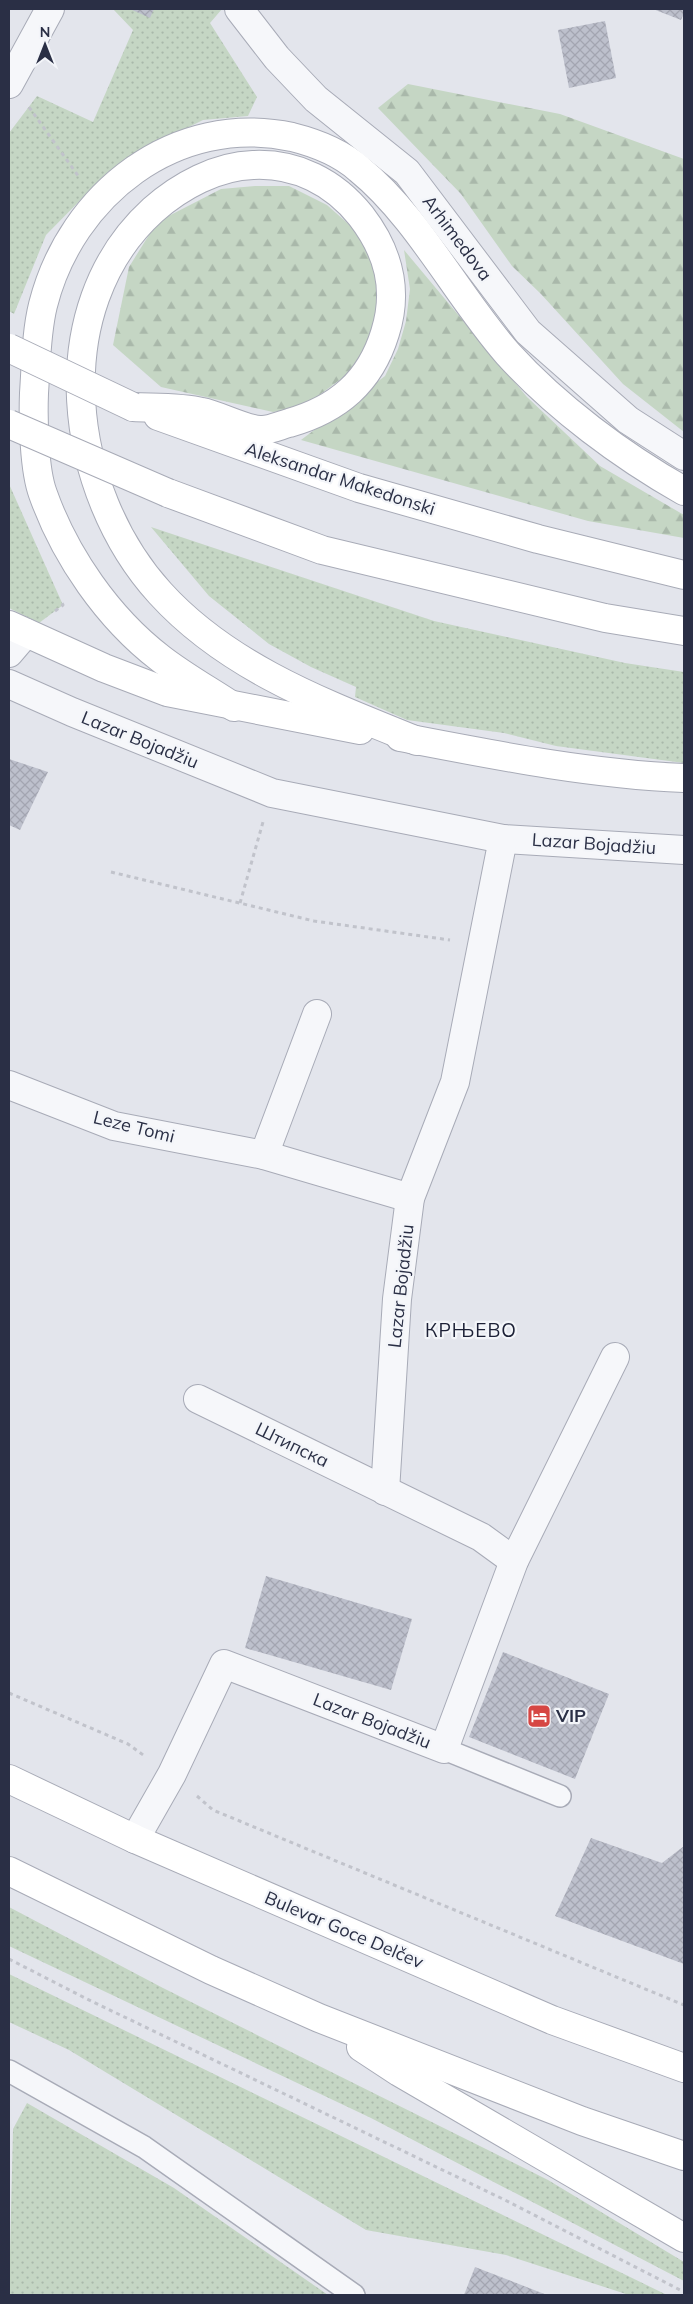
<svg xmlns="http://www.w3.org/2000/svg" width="693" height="2304" viewBox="0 0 693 2304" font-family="Mulish,sans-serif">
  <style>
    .grass { fill: url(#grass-dots) }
    .forest { fill: url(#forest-firs) }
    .building { fill: url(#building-cross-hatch) }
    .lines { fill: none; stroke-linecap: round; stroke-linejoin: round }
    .lane-casing { stroke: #a8abb7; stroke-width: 24 }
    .street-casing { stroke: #a8abb7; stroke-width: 30 }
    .secondary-casing { stroke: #a8abb7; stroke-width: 30 }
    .path { stroke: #c1c3cb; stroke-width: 3; stroke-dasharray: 4 4; stroke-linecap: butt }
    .lane { stroke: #f6f7fa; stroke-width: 21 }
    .street { stroke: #f6f7fa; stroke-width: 28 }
    .secondary { stroke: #fff; stroke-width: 28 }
    .secondary-bridge-casing { stroke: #a8abb7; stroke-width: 30; stroke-linecap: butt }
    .secondary-bridge { stroke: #fff; stroke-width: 28 }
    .labels { text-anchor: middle; stroke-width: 4.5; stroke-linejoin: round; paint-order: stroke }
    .street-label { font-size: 18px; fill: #2a2f45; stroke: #f3f5f9 }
    .poi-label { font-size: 18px; font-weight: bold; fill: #2a2f45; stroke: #f3f5f9; text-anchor: start }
    .neighbourhood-label { font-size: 19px; letter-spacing: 1px; fill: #1c2036; stroke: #f3f5f9 }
  </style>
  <defs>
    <pattern id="grass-dots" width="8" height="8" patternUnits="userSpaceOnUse" patternTransform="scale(1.25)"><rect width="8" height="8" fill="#c5d6c4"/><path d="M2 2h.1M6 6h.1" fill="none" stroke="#a9b8aa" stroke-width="1.8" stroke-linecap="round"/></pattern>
    <pattern id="forest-firs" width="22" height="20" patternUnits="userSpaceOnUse" patternTransform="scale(1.25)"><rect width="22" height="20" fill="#c5d6c4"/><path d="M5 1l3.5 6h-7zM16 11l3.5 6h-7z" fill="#a9b8aa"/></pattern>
    <pattern id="building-cross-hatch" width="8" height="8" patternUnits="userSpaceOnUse" patternTransform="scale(1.25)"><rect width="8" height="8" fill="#bdc0cc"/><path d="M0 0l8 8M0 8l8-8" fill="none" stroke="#a3a5b1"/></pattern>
  </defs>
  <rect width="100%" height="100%" fill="#e3e5ec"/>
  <!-- grass -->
  <g class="grass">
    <polygon points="113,9 222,9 210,23 257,97 248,116 203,120 141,151 108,172 46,235 14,314 9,311 9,133 37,96 93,122 133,30"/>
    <polygon points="9,484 63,605 39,623 9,608"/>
    <polygon points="151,527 434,621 625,663 684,672 684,763 556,746 504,733 407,720 355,697 356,687 311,667 269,644 209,596"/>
    <polygon points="9,1907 163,1988 548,2180 684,2262 684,2281 371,2118 9,1946"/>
    <polygon points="9,1974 667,2295 629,2295 506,2255 366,2230 69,2050 9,2022"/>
    <polygon points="27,2103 174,2188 328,2295 9,2295 13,2129"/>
  </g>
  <!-- forest -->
  <g class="forest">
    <polygon points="408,84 560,114 684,159 684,432 623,384 541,294 512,266 461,194 378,108"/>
    <polygon points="255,186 289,186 327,205 362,236 385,291 375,331 356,368 303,407 273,412 161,387 113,345 129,267 157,222 221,189"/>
    <polygon points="404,250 527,397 600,466 684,515 684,538 588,521 301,440 385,376 398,349 406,321 410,289"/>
  </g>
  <!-- building -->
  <g class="building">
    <polygon points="130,9 154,9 150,18"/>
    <polygon points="653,9 684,9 684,13 681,20"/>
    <polygon points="605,21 616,78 569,88 558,30"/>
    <polygon points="9,759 48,772 20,830 9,825"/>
    <polygon points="266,1576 412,1619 391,1690 245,1648"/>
    <polygon points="503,1652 609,1694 575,1779 469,1737"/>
    <polygon points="591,1838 662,1863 684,1846 684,1964 555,1916"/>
    <polygon points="475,2267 547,2295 464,2295"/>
  </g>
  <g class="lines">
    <!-- lane casing -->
    <g class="lane-casing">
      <g id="lane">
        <polyline points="444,1749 560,1796"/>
        <polyline points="9,2071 144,2147 354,2295"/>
      </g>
    </g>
    <!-- street casing -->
    <g class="street-casing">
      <g id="street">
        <polyline points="239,9 277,58 316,99 407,172 528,332 628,420 684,456"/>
        <polyline points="9,84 50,9"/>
        <polyline points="9,653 26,633"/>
        <polyline points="9,684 72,712 272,793 503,839 684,850"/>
        <polyline points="9,1085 114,1126 264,1155 410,1198"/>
        <polyline points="264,1155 317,1014"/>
        <polyline points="198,1399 481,1537 514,1561"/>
        <polyline points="385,1491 397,1299 410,1198 455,1082 503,839"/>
        <polyline points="135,1839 172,1774 224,1664 444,1749 514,1561 615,1357"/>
      </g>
    </g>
    <!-- secondary casing -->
    <g class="secondary-casing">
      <g id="secondary">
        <path d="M133,407C155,408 181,407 202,412C218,415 248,431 262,430C270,430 281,425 289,423C338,409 370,382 385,333C399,289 388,251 361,216C334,182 296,163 253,165C217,166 180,186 153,210C44,309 68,492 160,593C228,668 326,704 417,741"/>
        <polyline points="158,416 359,488 538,539 684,575"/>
        <polyline points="168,493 322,550 605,618 684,631"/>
        <polyline points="9,625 104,668 167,692 360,730"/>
        <path d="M234,707C210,691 183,676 160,658C108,618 65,556 43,494C34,470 33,420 34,393C36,365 36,333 43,305C71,194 176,112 292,137C316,143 341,153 359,169C418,217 457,296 508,354C556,407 622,456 684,491"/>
        <path d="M400,737C494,755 588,774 684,778"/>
        <polyline points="9,1779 135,1839 552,2020 684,2068"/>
        <polyline points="9,1871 211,1970 319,2018 582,2121 684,2156"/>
        <polyline points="361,2047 399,2072 684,2238"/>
      </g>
    </g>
    <!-- path -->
    <g class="path">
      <polyline points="29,107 79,177"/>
      <polyline points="55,611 63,605 61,601"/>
      <polyline points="111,872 314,921 450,940"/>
      <polyline points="240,903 263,822"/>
      <polyline points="9,1693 128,1744 146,1757"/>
      <polyline points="197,1796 213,1810 684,2005"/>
      <polyline points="9,1959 87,1999 505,2200 684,2292"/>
    </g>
    <!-- lane -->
    <use href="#lane" class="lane"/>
    <!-- street -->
    <use href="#street" class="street"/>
    <!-- secondary -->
    <use href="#secondary" class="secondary"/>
    <!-- secondary-bridge casing -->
    <g class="secondary-bridge-casing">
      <g id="secondary-bridge">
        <polyline points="9,348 133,407"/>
        <polyline points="9,424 168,493"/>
      </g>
    </g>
    <!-- secondary-bridge -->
    <use href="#secondary-bridge" class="secondary-bridge"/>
  </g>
  <!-- icons -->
  <defs>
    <g id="hotel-square" transform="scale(1.25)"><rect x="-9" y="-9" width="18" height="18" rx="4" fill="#d64643" stroke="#f3f5f9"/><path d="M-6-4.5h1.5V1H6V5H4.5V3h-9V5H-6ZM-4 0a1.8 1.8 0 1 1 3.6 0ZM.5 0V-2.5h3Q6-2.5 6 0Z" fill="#fff"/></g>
  </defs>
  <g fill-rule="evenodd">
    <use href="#hotel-square" x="539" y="1716"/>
  </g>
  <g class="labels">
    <!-- street labels -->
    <g class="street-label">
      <text transform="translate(457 238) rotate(53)" y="6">Arhimedova</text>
      <text transform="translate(340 479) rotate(18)" y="6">Aleksandar Makedonski</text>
      <text transform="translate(140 740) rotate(22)" y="6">Lazar Bojadžiu</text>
      <text transform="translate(594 844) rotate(4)" y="6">Lazar Bojadžiu</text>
      <text transform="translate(134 1127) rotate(14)" y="6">Leze Tomi</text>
      <text transform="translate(401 1286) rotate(-84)" y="6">Lazar Bojadžiu</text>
      <text transform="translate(292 1445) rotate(26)" y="6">Штипска</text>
      <text transform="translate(372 1721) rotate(21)" y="6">Lazar Bojadžiu</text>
      <text transform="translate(344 1930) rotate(23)" y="6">Bulevar Goce Delčev</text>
    </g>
    <!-- poi labels -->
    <g class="poi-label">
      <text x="556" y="1722">VIP</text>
    </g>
    <!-- neighbourhood labels -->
    <g class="neighbourhood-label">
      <text x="471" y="1337">КРЊЕВО</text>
    </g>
  </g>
  <!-- border -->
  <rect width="693" height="2304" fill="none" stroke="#2a2f45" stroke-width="20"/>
  <!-- north arrow -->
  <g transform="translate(45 45)" stroke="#f3f5f9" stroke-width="4" paint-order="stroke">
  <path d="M0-4L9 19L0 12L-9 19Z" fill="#2a2f45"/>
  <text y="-8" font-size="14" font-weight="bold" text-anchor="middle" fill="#2a2f45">N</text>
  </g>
</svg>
